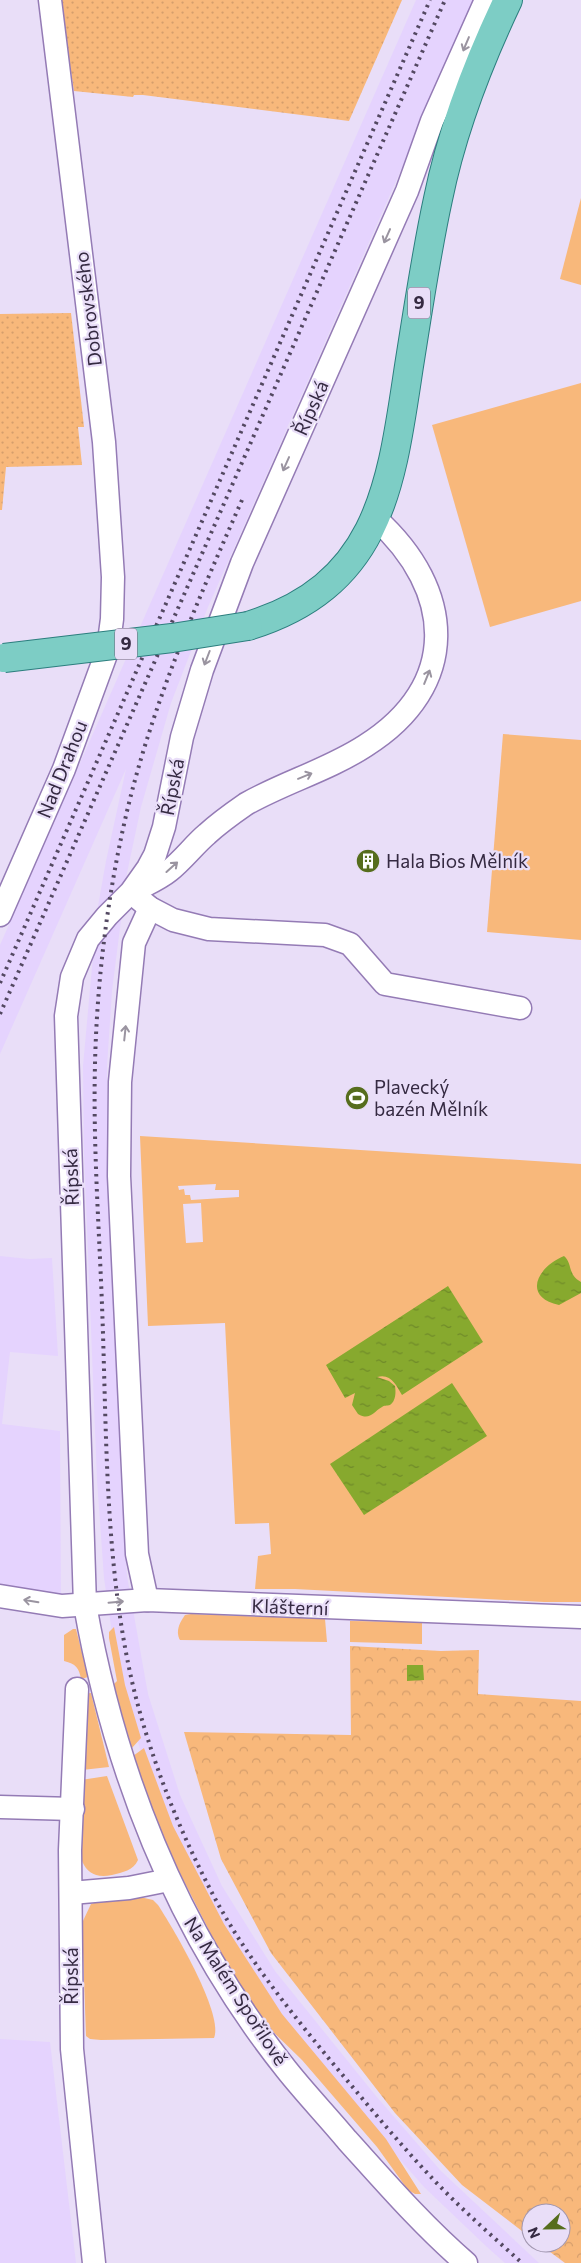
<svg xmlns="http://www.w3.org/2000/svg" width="581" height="2263" viewBox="0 0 581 2263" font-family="Commissioner,sans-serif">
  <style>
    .built { fill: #e5d3fe }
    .grass { fill: #f8b87b; fill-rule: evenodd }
    .park { fill: url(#park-crowns) }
    .garden { fill: url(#garden-dots) }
    .water { fill: url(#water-ripples) }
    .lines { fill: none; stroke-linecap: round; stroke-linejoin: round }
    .minor-casing { stroke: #947bb5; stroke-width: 25 }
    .major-casing { stroke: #2c7e7e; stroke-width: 30 }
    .minor { stroke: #fff; stroke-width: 22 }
    .major { stroke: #7dcdc5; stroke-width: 28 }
    .rail { stroke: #534861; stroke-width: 4; stroke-dasharray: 2.5 5; stroke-linecap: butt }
    .major-bridge-casing { stroke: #2c7e7e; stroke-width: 30; stroke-linecap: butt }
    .major-bridge { stroke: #7dcdc5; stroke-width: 28 }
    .oneway { stroke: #9a94a0 }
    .labels { text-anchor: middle; stroke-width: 4.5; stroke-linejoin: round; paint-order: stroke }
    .shield { fill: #e9def8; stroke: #6b6079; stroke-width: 1 }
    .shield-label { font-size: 18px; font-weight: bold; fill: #352a42 }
    .street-label { font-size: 19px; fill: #352a42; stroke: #e9def8 }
    .poi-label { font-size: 19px; fill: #352a42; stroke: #e9def8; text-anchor: start }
  </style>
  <defs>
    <pattern id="park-crowns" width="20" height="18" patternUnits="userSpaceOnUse" patternTransform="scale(1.25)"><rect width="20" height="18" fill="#f8b87b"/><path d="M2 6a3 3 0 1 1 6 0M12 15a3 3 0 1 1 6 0" fill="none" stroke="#d59e6c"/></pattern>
    <pattern id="garden-dots" width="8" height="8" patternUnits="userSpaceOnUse" patternTransform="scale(1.25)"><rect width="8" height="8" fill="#f8b87b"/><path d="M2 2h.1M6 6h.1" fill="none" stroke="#d59e6c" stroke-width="1.8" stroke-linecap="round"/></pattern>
    <pattern id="water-ripples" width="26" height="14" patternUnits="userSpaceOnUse" patternTransform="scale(1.25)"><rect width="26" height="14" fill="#87a92e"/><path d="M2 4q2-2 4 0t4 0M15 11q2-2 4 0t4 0" fill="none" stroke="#6f8a29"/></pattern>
  </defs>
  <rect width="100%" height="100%" fill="#e9def8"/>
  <!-- built -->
  <g class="built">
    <polygon points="416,0 476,0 208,607 171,703 141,807 127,873 112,991 107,1066 108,1152 121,1479 127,1576 148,1694 180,1795 222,1886 275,1971 376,2096 441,2171 539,2263 505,2263 487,2247 424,2187 358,2112 288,2027 201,1898 144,1762 125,1700 116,1660 104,1578 97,1480 84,1153 83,1066 97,912 106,861 126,769 0,1054 0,945"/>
    <polygon points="0,1256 29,1259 52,1258 58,1356 10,1352 2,1424 60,1431 61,1599 0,1589"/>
    <polygon points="0,2039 50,2042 76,2263 0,2263"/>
  </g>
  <!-- grass -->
  <g class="grass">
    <polygon points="581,198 581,285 560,279"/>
    <polygon points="581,383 581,601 490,627 432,425"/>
    <polygon points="503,734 581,740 581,940 487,932"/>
    <path d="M140,1136L581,1164V1602H544L295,1589H255L258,1556L271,1554L269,1523L235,1524L225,1323L148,1326ZM216,1184L215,1190H239V1197L191,1200L190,1195H185L184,1189L179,1190L178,1186ZM201,1203L203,1242L186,1243L183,1204Z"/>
    <path d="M191,1614L325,1619L327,1642L180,1640C175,1631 180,1622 185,1615Z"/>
    <polygon points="350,1621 422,1622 422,1644 350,1642"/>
    <polygon points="114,1627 125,1685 141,1738 131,1749 113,1685 117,1681 109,1638 109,1632"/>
    <path d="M73,1629H76L88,1677L81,1679C79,1668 76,1664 64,1661V1635Z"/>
    <polygon points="91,1693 109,1767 82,1770 82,1694"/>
    <polygon points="144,1748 173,1826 224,1924 282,2014 386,2139 421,2194 415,2194 408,2190 377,2147 302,2060 265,2024 224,1960 159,1832 133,1756"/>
    <path d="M107,1776L138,1860C133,1871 123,1872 112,1875C64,1886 80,1809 81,1780Z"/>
    <path d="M140,1897L153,1900L158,1905C173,1928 224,2014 214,2038L101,2040L90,2039L86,2036L82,1923L91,1904L102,1900Z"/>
  </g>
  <!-- park -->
  <polygon class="park" points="350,1646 441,1651 479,1650 478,1694 581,1701 581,2263 565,2263 538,2243 561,2243 561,2213 531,2213 531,2238 462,2185 395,2113 271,1953 221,1859 184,1732 351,1735"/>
  <!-- garden -->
  <g class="garden">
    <polygon points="60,0 402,0 349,121 143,95 134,95 133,97 74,91"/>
    <polygon points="71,313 84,427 78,427 82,465 6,467 2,510 0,510 0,314"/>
  </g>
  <!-- water -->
  <g class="water">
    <path d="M564,1256C573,1264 567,1274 581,1282V1293L559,1305C522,1297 537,1267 564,1256Z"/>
    <path d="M448,1286L483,1342L402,1395C396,1385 391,1373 377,1377L389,1381L395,1386C396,1392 396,1401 390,1405C387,1406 384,1405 382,1407C373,1412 370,1421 358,1414L352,1405L355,1393L345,1398L326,1365Z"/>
    <polygon points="452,1383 487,1436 364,1515 330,1464"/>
    <polygon points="407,1665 423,1665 424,1680 407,1681"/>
  </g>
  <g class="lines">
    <!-- minor casing -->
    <g class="minor-casing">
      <g id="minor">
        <path d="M136,890C147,884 159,879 169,871C183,860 194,845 207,834C219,823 233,813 246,804C285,782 328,770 365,746C461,686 455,590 376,519"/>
        <polyline points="139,899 150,908 173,920 209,929 325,935 350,944 385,984 520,1008"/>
        <polyline points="0,915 64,769 108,649 112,619 113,577 104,442 50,0"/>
        <polyline points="0,1596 62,1606 147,1600 581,1617"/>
        <polyline points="147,1600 137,1554 119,1176 120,1082 134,943 150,908"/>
        <polyline points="77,1689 70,1850 72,2049 94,2263"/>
        <polyline points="0,1807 73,1809"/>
        <polyline points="71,1893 129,1888 169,1880"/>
        <path d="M466,2263C423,2226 385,2182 347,2140C327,2116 305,2093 286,2069C178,1933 115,1774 85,1605L66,1016L72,977L88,939L107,916L131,892L148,868L155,855L164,827L182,737L202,670L242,563L407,191L432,121L486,0"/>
      </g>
    </g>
    <!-- major casing -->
    <g class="major-casing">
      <path id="major" d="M248,626C381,585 391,485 409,366C418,310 426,254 438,199C452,130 478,63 508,0"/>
    </g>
    <!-- minor -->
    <use href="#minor" class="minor"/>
    <!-- major -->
    <use href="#major" class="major"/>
    <!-- rail -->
    <g class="rail">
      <path d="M242,500C198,600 154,700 128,807C108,891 97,978 95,1064C93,1145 99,1225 102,1305C107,1434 104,1572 136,1698C153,1763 178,1827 209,1887C241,1950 286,2006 330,2060C363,2099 396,2140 431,2177C459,2207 491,2235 522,2263"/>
      <polyline points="0,983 430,0"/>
      <polyline points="0,1014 445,0"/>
    </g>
    <!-- major-bridge casing -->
    <g class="major-bridge-casing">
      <polyline id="major-bridge" points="4,658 172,638 248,626"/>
    </g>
    <!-- major-bridge -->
    <use href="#major-bridge" class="major-bridge"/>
  </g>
  <!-- one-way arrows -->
  <defs><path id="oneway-shaft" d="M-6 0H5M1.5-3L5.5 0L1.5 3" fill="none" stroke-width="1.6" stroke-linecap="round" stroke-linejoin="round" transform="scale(1.25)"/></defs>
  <g class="oneway">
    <use href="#oneway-shaft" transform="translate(466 44) rotate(113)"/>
    <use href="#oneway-shaft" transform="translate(387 236) rotate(114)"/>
    <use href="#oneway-shaft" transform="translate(286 464) rotate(114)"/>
    <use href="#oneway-shaft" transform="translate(207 658) rotate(111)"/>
    <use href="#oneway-shaft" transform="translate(427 677) rotate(-68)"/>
    <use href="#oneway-shaft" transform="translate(305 776) rotate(-22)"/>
    <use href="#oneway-shaft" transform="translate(172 867) rotate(-42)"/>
    <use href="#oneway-shaft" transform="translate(125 1033) rotate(-84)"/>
    <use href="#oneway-shaft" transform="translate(31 1601) rotate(-171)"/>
    <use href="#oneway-shaft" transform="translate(116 1602) rotate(-5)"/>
  </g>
  <!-- icons -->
  <defs>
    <g id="building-disc" transform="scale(1.25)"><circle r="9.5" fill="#566d1d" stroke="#e9def8"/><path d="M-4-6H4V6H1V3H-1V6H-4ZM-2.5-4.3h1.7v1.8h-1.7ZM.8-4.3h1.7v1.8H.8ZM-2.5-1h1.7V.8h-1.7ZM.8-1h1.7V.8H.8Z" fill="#fff"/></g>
    <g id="stadium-disc" transform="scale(1.25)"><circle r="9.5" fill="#566d1d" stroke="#e9def8"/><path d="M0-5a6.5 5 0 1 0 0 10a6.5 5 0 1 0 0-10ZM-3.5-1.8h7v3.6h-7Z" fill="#fff"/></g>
  </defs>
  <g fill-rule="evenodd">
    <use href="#building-disc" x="368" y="861"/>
    <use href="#stadium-disc" x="357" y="1098"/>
  </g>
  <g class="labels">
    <!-- shield labels -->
    <g class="shield">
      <rect x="408" y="287.5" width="22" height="31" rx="4"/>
      <rect x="115" y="628.5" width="22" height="31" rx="4"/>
    </g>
    <g class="shield-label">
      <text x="419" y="309">9</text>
      <text x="126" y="650">9</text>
    </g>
    <!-- street labels -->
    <g class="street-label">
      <text transform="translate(88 309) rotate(-97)" y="7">Dobrovského</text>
      <text transform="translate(311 408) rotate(-66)" y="7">Řípská</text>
      <text transform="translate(62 769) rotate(-68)" y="7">Nad Drahou</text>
      <text transform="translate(172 787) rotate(-79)" y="7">Řípská</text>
      <text transform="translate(71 1177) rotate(-92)" y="7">Řípská</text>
      <text transform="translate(290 1607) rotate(2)" y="7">Klášterní</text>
      <text transform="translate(71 1976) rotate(-90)" y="7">Řípská</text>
      <text transform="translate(236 1991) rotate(57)" y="7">Na Malém Spořilově</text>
    </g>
    <!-- poi labels -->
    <g class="poi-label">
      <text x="386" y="868">Hala Bios Mělník</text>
      <text x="374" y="1094">Plavecký<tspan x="374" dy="22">bazén Mělník</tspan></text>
    </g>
  </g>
  <!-- north arrow -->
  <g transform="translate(546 2228) rotate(248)"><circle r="24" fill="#e9def8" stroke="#a196af"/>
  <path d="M0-4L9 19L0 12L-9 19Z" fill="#566d1d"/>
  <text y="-8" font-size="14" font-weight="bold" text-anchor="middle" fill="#352a42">N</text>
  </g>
</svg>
